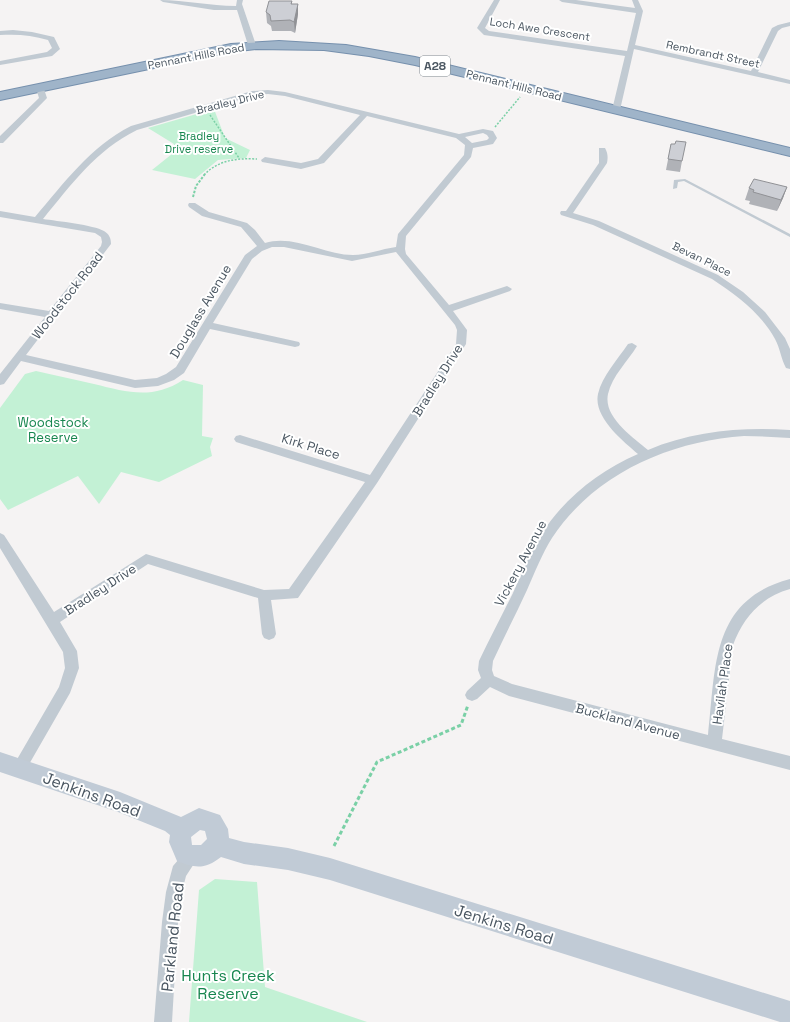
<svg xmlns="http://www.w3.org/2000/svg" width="790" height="1022" viewBox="0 0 790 1022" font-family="'Space Grotesk',sans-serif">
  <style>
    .green { fill: #c3f1d5 }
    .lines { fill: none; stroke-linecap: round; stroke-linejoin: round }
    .trunk-casing { stroke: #7690ad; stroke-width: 2 }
    .path-far2 { stroke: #7ad0a6; stroke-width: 1.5; stroke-dasharray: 2 1.5; stroke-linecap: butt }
    .path-far1 { stroke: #7ad0a6; stroke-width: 2; stroke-dasharray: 2.5 1.5; stroke-linecap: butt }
    .path { stroke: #7ad0a6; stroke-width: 3; stroke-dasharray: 4 2.5; stroke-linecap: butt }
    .service { fill: #c1cad2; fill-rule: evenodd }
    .minor { fill: #c1cad2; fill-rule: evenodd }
    .secondary { fill: #c1cbd6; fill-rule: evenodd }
    .trunk { fill: #9fb4c9; fill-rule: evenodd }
    .wall { fill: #b0b2b7 }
    .shaded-wall { fill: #909195 }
    .building { fill: #cdcfd5; stroke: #909195 }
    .labels { text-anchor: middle; stroke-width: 4; stroke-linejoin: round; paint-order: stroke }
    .far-street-label { font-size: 11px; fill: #4a5661; stroke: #fff }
    .far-park-label { font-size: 11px; fill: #17864f; stroke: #fff }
    .shield { fill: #fff; stroke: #808990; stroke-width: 1 }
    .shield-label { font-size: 12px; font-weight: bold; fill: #4a5661 }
    .street-label { font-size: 13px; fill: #4a5661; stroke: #fff }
    .park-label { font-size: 13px; fill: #17864f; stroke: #fff }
    .near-street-label { font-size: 16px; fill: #4a5661; stroke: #fff }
    .near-park-label { font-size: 16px; fill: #17864f; stroke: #fff }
  </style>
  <rect width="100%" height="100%" fill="#f5f3f3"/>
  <!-- green -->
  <g class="green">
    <polygon points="214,109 225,138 250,150 246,158 218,160 195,179 152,170 172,154 174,144 148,128"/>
    <path d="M36,371C55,375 75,380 94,384C127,392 152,400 183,380L203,385L202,436L213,438L210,447L212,456L159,482L121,472L99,504L78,476L8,510L0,499V408L25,374Z"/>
    <polygon points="215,879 257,882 265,987 367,1022 189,1022 199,890"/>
  </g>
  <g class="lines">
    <!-- trunk casing -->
    <g class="trunk-casing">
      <polygon id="trunk" points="279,41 346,45 415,57 790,148 790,156 415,65 369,56 324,50 256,49 231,52 0,100 0,92 231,44"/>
    </g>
    <!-- path-far2 -->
    <g class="path-far2">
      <polyline points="210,115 239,158"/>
      <polyline points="495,127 520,97"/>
      <path d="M204,175C218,160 237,158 257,159"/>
    </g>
    <!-- path-far1 -->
    <polyline class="path-far1" points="193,197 196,186 205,174"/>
    <!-- path -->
    <polyline class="path" points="334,846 377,762 461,725 468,705"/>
    <!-- service -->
    <polygon class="service" points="685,179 790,234 790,237 684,181 678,182 677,188 673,189 674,180"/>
    <!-- minor -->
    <g class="minor">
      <path d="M160,0C185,0 210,6 236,6L237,0H243L242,4L256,45L252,47L248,45L237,10H214L163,2Z"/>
      <polygon points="494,0 500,0 485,28 489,31 627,51 636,13 562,2 559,0 576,0 635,8 632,0 638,0 643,11 635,45 751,71 772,28 778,25 790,22 790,26 782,28 778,31 758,72 790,80 790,84 634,49 620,110 616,112 613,112 612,110 625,56 484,35 477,28"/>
      <path d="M13,30L32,32L54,37L60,49L52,56L0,65V61L47,52L52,48L48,40C32,35 17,34 0,35V31Z"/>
      <polygon points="37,86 43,86 47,98 3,143 0,143 0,136 39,98 36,88"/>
      <path d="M268,90L285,92L459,134L483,129L493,131L497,138L493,144L473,148L471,157L406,236L405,249L406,254L449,305L507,286L512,289L510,291L453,311L467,330L466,344L377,483L298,598L271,600L276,634L274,638L269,640L264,638L262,634L258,598L148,564L60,622L77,651L79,668L70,693L24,773L19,775L14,773L12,768L59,687L65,668L63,652L0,548V533L4,535L54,612L146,554L264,590L289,589L365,482L236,442L234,439L236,436L240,435L370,475L456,344L457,330L455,325L396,252L352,261L284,247H272L262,251L252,259L213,323L299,342L300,344L299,346L295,347L210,329L184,373L174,380L158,386L135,388L21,361L4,384L0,385V374L45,317L0,309V303L49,311L101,246L102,242L101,237L95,233L0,217V211L35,217C64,183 90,147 131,126L252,91ZM268,94L285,96L360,115L318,159L301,163L265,157L261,160L262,162L301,169L324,163L367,116L456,138L465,145L464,155L398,234L396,247C381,249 367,255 353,255C324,255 294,234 265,243L255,230L247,223L209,212L195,203H189L188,205L189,207L202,216L241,227L257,246L245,255L176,367L166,374L157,378L135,380L26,355L111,244C111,238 109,234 104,231C94,225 57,221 43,219C71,185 96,150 137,130L256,95ZM483,133L487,135L489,138L487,140L472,143L465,137Z"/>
      <path d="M599,148H605C608,153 608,158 607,163L573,213L599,221L718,275L743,292L765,312L785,338L790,349V369L786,368C781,359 780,348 775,339C761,313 736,295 712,279L593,225L561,215L560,213L561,211H566L599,163Z"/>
      <path d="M632,343L637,346C628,361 612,376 608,394C603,417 633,437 648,450C693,431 742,427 790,430V438C775,437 760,436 744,436C670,441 594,474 552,538C542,554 535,572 527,590C516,614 504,637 493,661L492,670L494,676L512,684L708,735C716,668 710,600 790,579V589C761,597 743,618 733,645L722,739L790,756V770L509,696L490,687L477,699L472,701L467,699L465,695L467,691L481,678L478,670L479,661C490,638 502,615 513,593C522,573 530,553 541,535C563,499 599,471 638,454C623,441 593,417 598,394C602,376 618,359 628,344Z"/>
      <polygon points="191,848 196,851 199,856 186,876 182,892 178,922 172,1022 154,1022 162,922 166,892 173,866 186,851"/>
    </g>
    <!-- secondary -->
    <path class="secondary" d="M0,752L120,792L181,817L199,808L220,815L228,829L229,838L244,842L288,848L330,858L790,1001V1022H780L330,880L288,870L244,864L221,857C205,870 194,868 177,861L169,842L170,835L165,831L118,812L0,772ZM200,830L205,831L207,839L201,845H192L191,837Z"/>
    <!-- trunk -->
    <use href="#trunk" class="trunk"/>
  </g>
  <!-- wall -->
  <g class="wall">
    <polygon points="292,1 292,4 298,4 298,14 295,33 291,31 272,31 271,26 267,23 266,12"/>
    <polygon points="671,144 682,161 680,172 666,170"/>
    <polygon points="787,187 783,198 777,211 749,204 750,201 745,200 749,188"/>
  </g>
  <!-- shaded-wall -->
  <g class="shaded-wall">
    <polygon points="298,4 298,14 295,33 294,22"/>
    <polygon points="787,187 783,198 777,211 781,200"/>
  </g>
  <!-- building -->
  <g class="building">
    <polygon points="269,1 292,1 291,4 298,4 294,22 290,20 271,21 270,15 266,12"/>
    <polygon points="676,141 686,142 682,161 668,159 671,144 675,144"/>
    <polygon points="754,179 787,187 781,200 753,192 754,190 749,188"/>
  </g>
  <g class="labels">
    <!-- far-street labels -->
    <g class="far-street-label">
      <text transform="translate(540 29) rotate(9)" y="4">Loch Awe Crescent</text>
      <text transform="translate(713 54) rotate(12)" y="4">Rembrandt Street</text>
      <text transform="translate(196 56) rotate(-11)" y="4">Pennant Hills Road</text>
      <text transform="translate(514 85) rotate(14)" y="4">Pennant Hills Road</text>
      <text transform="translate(230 102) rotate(-14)" y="4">Bradley Drive</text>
      <text transform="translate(702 259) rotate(26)" y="4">Bevan Place</text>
    </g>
    <!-- far-park labels -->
    <g class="far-park-label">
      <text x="199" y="140">Bradley<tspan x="199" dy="13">Drive reserve</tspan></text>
    </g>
    <!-- shield labels -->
    <rect class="shield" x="420" y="56" width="30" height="20" rx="3"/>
    <g class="shield-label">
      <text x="435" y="70">A28</text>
    </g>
    <!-- street labels -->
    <g class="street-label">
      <text transform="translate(67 295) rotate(-52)" y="5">Woodstock Road</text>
      <text transform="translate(200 311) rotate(-59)" y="5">Douglass Avenue</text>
      <text transform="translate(437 380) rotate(-58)" y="5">Bradley Drive</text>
      <text transform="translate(311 446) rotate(17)" y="5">Kirk Place</text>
      <text transform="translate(520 563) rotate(-62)" y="5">Vickery Avenue</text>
      <text transform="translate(100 589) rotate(-33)" y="5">Bradley Drive</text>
      <text transform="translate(722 684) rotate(-82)" y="5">Havilah Place</text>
      <text transform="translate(628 721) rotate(15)" y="5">Buckland Avenue</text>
    </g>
    <!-- park labels -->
    <g class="park-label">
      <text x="53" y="427">Woodstock<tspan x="53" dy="15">Reserve</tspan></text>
    </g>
    <!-- near-street labels -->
    <g class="near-street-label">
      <text transform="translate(92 794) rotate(20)" y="6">Jenkins Road</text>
      <text transform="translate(504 924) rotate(17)" y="6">Jenkins Road</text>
      <text transform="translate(172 937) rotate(-84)" y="6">Parkland Road</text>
    </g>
    <!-- near-park labels -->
    <g class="near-park-label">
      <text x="228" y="981">Hunts Creek<tspan x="228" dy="18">Reserve</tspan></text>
    </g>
  </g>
</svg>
